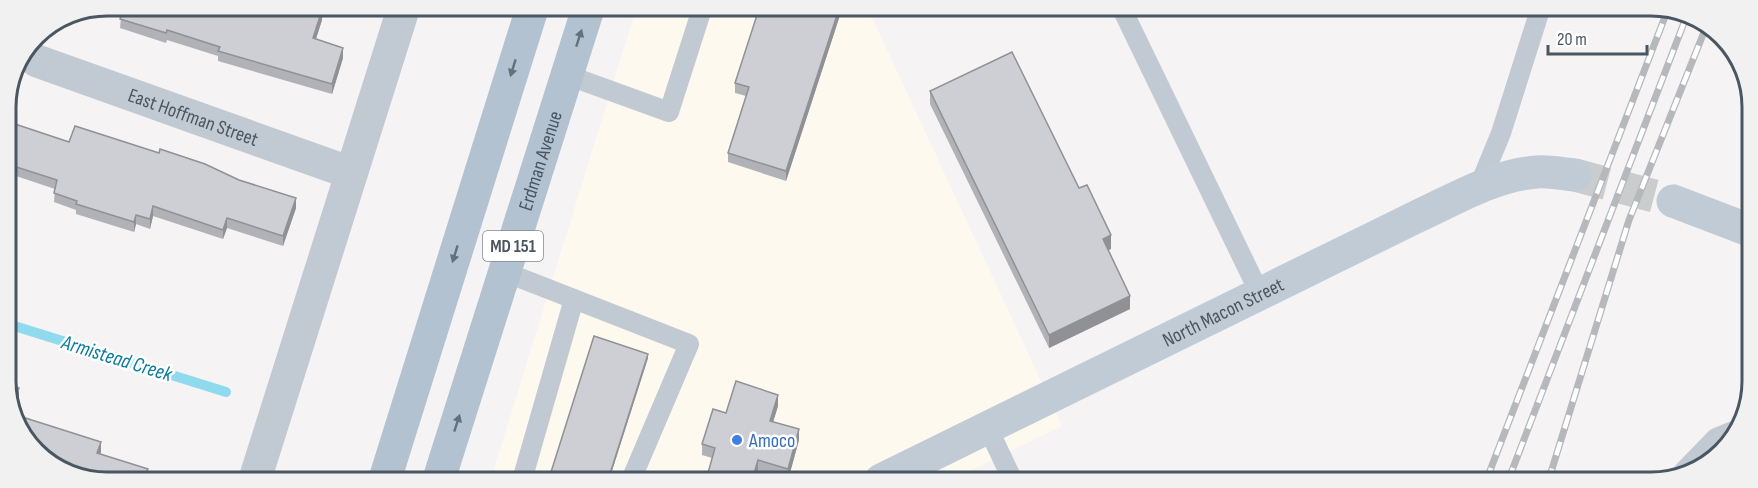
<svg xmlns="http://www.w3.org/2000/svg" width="1758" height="488" viewBox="0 0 1758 488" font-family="'Sofia Sans Condensed',sans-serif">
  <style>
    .commercial { fill: #fdf9ef }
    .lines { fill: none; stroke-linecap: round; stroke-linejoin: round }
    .stream { stroke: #90daee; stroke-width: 10 }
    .secondary-tunnel { stroke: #caccce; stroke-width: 33; stroke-dasharray: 33 16; stroke-linecap: butt }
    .lane { stroke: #c1cad2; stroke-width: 20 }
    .street { stroke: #c1cad2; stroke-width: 33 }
    .secondary { stroke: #c1cbd6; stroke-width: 33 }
    .primary { stroke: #b3c2d1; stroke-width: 33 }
    .rail-casing { stroke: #b5b8bd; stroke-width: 7 }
    .rail { stroke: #fff; stroke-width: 4.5; stroke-dasharray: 14; stroke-linecap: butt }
    .wall { fill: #b0b2b7 }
    .shaded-wall { fill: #909195 }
    .building { fill: #cdcfd5; stroke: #909195; stroke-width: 1.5 }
    .oneway { fill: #64717d }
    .shop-dot { fill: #3f7fe0; stroke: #fff; stroke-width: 2 }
    .labels { text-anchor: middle; stroke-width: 5; stroke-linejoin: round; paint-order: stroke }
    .shield { fill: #fff; stroke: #808990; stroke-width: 1.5 }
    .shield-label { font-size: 18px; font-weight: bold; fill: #4a5661 }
    .street-label { font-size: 20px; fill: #4a5661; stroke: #fff }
    .shop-label { font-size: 20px; fill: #366cbe; stroke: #fff; text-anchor: start }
    .water-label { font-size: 21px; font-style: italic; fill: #0c7c9b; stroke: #fff }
    .rim { fill: none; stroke: #4a5661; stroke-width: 3 }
  </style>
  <rect width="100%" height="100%" fill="#f5f3f3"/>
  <!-- commercial -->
  <polygon class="commercial" points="869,11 1062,426 952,480 491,479 635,12"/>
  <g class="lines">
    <!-- stream -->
    <polyline class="stream" points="8,324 226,392"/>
    <!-- secondary-tunnel -->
    <polyline class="secondary-tunnel" points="1575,175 1673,201"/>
    <!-- lane -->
    <g class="lane">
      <polyline points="1123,11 1260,294"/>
      <polyline points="567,75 669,112 701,12"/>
      <polyline points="1478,189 1501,133 1540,10"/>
      <polyline points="505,272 689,344 631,480"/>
      <polyline points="988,428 1013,481"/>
      <polyline points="1683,472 1716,438 1733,431"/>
      <polyline points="522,480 574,299"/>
    </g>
    <!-- street -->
    <g class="street">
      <path id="s1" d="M37,61L351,173"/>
      <polyline points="255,479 402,13"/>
    </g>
    <!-- secondary -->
    <g class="secondary">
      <polyline points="1673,201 1749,230"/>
      <path id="s2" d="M881,480L1418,216C1455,199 1495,175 1537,172C1549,171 1563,174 1575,175"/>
    </g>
    <!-- primary -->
    <g class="primary">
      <polyline points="385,479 531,12"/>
      <path id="s3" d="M439,479L587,12"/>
    </g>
    <!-- rail casing -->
    <g class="rail-casing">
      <g id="rail">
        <polyline points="1486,481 1668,9"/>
        <polyline points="1508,481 1687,15"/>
        <polyline points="1548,482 1629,220 1706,27"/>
      </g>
    </g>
    <!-- rail -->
    <use href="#rail" class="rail"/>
  </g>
  <!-- wall -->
  <g class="wall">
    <polygon points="758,12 841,12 786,181 728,162 728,153 746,96 735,93 735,83"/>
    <polygon points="116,13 322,13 322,20 316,39 343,58 332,94 218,61 218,56 167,40 166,43 120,28 121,17 116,15"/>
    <polygon points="930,91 1079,188 1111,249 1108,250 1130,309 1049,348 930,104"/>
    <polygon points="6,121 69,142 296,208 283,246 227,228 223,239 153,216 150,229 136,224 134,232 76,214 76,210 54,202 55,189 7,173"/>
    <polygon points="648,358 609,480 559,480 551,477 551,472"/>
    <polygon points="778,406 773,422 799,440 788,480 758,471 755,480 706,480 712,458 702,455 702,444"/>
  </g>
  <!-- shaded-wall -->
  <g class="shaded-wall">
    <polygon points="838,12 841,12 786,181 786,171"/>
    <polygon points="321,13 322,13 322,20 313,48 313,38"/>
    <polygon points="343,48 343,58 332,94 332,84"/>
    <polygon points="296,198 296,208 283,246 283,236"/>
    <polygon points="153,206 153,216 150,229 150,219"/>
    <polygon points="136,215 136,224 134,232 134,222"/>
    <polygon points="227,218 227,228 223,239 223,230"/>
    <polygon points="1111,235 1111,249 1103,252 1103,239"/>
    <polygon points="1130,296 1130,309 1049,348 1049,335"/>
    <polygon points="648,354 648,358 609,480 608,480"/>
    <polygon points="19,388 19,397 14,412 12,408"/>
    <polygon points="778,395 778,406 770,432 770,421"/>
    <polygon points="799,429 799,440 788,480 788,469"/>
    <polygon points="101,442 101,452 97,462 97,453"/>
    <polygon points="758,460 758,471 755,480 752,480"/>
  </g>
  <!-- building -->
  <g class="building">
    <polygon points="758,12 838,12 786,171 728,153 749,87 735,83"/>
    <polygon points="122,13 321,13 313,38 343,48 332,84 218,51 220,47 167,30 166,33 120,19"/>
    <polygon points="1012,52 1079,188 1087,185 1111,235 1103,239 1130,296 1049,335 930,91"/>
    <polygon points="6,121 69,142 75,126 159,153 160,149 205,164 239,180 296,198 283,236 227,218 223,230 153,206 150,219 136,215 134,222 76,204 77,201 54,193 57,180 7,164"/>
    <polygon points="594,336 648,354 608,480 573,480 551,472"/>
    <polygon points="736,381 778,395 770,421 799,429 788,469 758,460 752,480 706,480 715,448 702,444 713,409 726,413"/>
    <polygon points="8,384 19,388 12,408 8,401"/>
    <polygon points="16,415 101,442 97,453 148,469 144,477 150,479 82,479 35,452"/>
  </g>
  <!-- one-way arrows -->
  <defs><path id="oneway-solid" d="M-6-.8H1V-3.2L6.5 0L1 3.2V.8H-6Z" transform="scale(1.5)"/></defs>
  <g class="oneway">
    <use href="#oneway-solid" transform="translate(579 38) rotate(-72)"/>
    <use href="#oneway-solid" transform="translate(513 68) rotate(107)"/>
    <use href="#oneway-solid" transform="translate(455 254) rotate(107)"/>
    <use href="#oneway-solid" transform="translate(457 423) rotate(-72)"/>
  </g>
  <!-- markers -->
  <circle class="shop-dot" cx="737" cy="440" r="6"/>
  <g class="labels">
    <!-- shield labels -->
    <rect class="shield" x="483" y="231" width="60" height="30" rx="4.5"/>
    <g class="shield-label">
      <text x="513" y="252">MD 151</text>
    </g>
    <!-- street labels -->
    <g class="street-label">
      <text dy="7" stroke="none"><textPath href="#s1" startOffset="166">East Hoffman Street</textPath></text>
      <text dy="7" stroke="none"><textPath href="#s3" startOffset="334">Erdman Avenue</textPath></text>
      <text dy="7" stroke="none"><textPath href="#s2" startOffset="381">North Macon Street</textPath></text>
    </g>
    <!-- shop labels -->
    <g class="shop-label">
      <text x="749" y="447">Amoco</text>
    </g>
    <!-- water labels -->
    <g class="water-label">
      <text transform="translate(117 358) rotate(17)" y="7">Armistead Creek</text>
    </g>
  </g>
  <!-- crop -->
  <path d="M0 0H1758V488H0ZM107 16H1651A91 91 0 0 1 1742 107V381A91 91 0 0 1 1651 472H107A91 91 0 0 1 16 381V107A91 91 0 0 1 107 16Z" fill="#f1f1f2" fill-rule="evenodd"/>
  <path class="rim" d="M107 16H1651A91 91 0 0 1 1742 107V381A91 91 0 0 1 1651 472H107A91 91 0 0 1 16 381V107A91 91 0 0 1 107 16Z"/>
  <!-- scale -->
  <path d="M1548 45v9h99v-9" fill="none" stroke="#4a5661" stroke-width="3"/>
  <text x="1557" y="45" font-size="18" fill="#4a5661" stroke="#ffffff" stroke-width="4.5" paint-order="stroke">20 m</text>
</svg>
